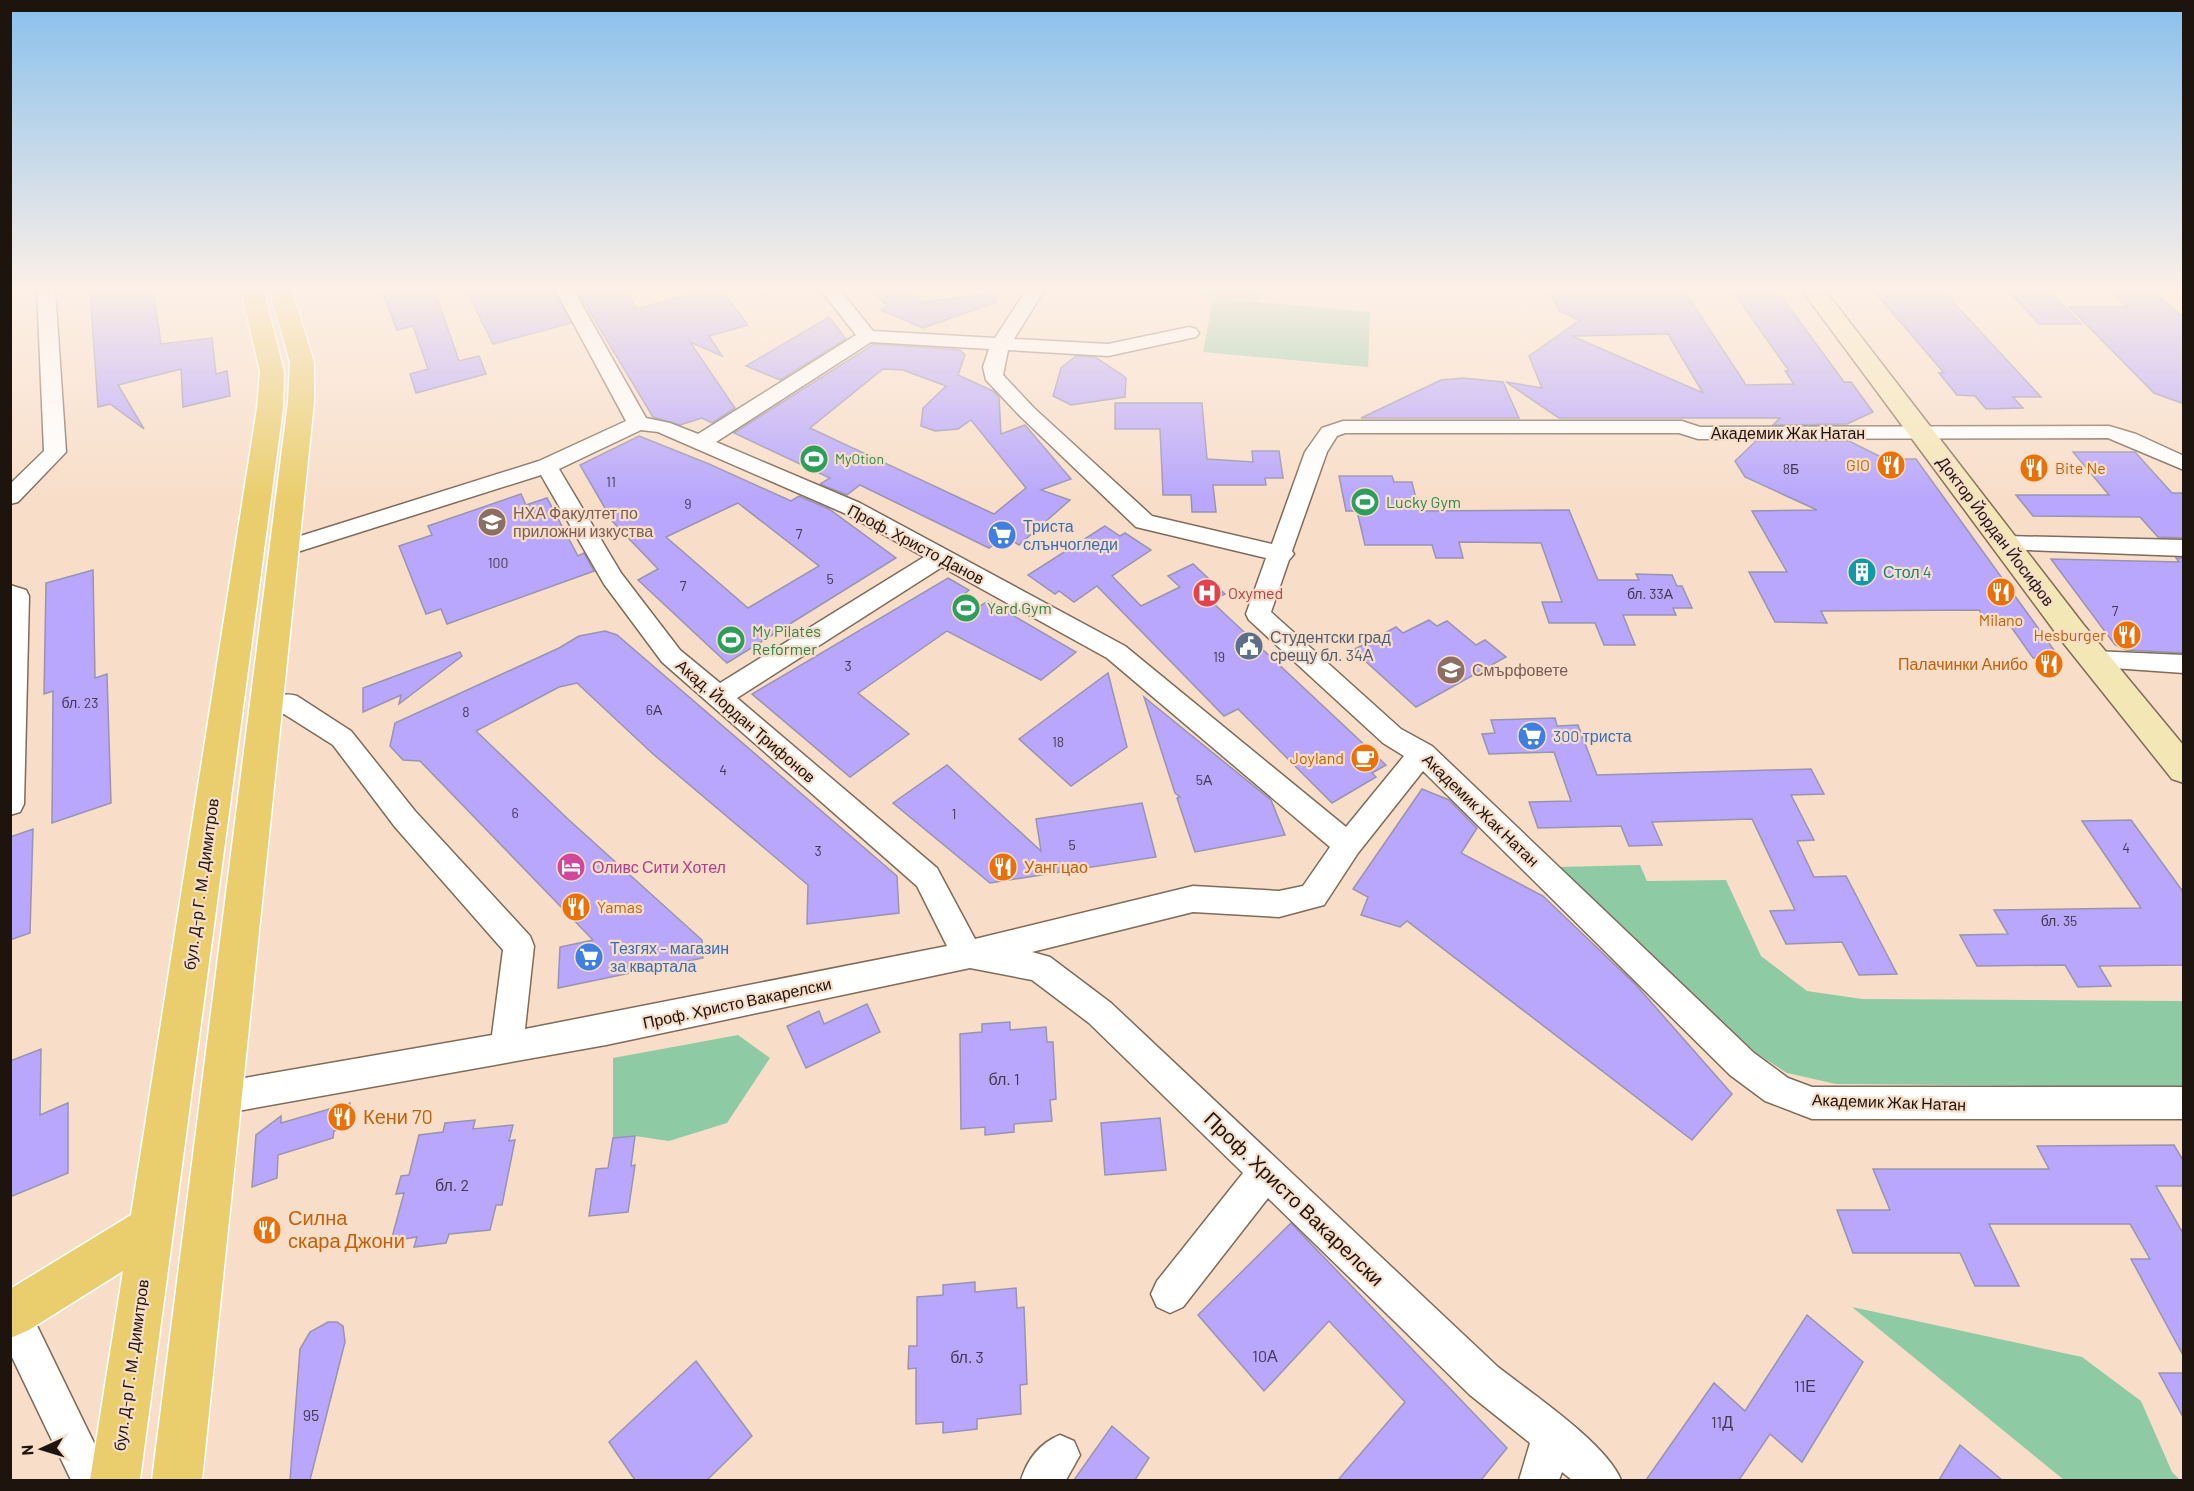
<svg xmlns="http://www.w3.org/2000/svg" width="2194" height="1491" viewBox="0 0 2194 1491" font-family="Barlow,sans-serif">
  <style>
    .green { fill: #8ecba5 }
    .building { fill: #b8a7fd; stroke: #9894af; stroke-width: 1.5; fill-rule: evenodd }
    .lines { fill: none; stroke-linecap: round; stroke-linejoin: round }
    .street-casing { stroke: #806a58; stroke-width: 3 }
    .secondary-casing { stroke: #806a58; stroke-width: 3 }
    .primary-casing { stroke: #fff; stroke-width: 3 }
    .street { fill: #fff; fill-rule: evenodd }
    .secondary { fill: #f4e7b6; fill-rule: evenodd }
    .primary { fill: #eace6d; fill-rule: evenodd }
    .labels { text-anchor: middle; stroke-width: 4.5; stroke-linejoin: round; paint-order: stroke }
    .far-leisure-label { font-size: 14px; fill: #27864d; stroke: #f8dec9; text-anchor: start }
    .number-label { font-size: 14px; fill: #443949 }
    .street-label { font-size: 16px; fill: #1d140d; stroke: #f8dec9 }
    .food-label { font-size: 16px; fill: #c56008; stroke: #f8dec9; text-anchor: end }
    .leisure-label { font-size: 16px; fill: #27864d; stroke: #f8dec9; text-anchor: start }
    .education-label { font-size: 16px; fill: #785e54; stroke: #f8dec9; text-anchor: start }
    .shop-label { font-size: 16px; fill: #366cbe; stroke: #f8dec9; text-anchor: start }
    .culture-label { font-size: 16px; fill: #0d838f; stroke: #f8dec9; text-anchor: start }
    .health-label { font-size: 16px; fill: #be3a42; stroke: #f8dec9; text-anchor: start }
    .service-label { font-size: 16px; fill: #4e5e75; stroke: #f8dec9; text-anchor: start }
    .hotel-label { font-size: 16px; fill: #b23c85; stroke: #f8dec9; text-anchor: start }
    .near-number-label { font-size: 16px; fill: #443949 }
    .near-food-label { font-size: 20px; fill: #c56008; stroke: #f8dec9; text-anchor: start }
    .near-street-label { font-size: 20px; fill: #1d140d; stroke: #f8dec9 }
  </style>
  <rect width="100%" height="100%" fill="#f8dec9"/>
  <!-- green -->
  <g class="green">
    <polygon points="1206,289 1258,289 1257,300 1205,296"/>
    <polygon points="1213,298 1370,312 1368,367 1203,352"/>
    <polygon points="1640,865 1647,881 1726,880 1761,956 1807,991 1862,999 2183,1001 2183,1087 1836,1084 1787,1073 1756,1053 1556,867"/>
    <polygon points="738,1035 770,1058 727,1123 669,1141 635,1136 613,1138 613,1058"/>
    <polygon points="1852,1307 2082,1357 2141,1401 2172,1472 2180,1480 2064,1480"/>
  </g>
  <!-- building -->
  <g class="building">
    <polygon points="90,289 153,289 161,344 212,338 216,374 227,371 230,396 183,407 181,369 118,385 144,429 110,404 98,407"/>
    <polygon points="381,289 434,289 459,361 479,356 486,374 416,393 410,374 428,369 413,326 397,330"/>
    <polygon points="466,289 553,289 571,323 493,344"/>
    <polygon points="576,289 624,289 637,309 708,289 721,289 748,325 709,336 722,356 690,342 735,408 712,423 702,418 680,425 653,417"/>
    <polygon points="871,289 909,289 921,302 995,293 997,302 923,328 881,310 887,306"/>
    <path d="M1549,289H1683L1746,385L1794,384L1785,371H1789L1731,289H1763L1782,297L1844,382H1851L1873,412L1847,424L1773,425L1780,418H1559L1506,382L1542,388L1529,356L1580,320L1559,311ZM1668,334L1703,393L1572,336Z"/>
    <polygon points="1872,289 1941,289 2041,397 2013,397 2023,408 1986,409 1975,396 1957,395 1939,373 1944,373"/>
    <polygon points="2006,289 2047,289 2081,324 2039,324"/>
    <polygon points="2109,289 2151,289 2184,318 2184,404 2154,393 2069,307 2127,307"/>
    <polygon points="829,317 846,339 780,380 746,366"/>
    <path d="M874,344L960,350L965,355L958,375L993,391L999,397L1001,434L1025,425L1071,479L1041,490L1070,500L1019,545L1011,540L998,541L989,548L860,485L847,495L820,484L830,478L734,433ZM883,369L903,370L946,386L923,408L921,426L935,431L958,429L971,420L1026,488L994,514L810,428Z"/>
    <polygon points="1076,356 1095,357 1121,374 1126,378 1125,397 1071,405 1053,396 1061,368"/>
    <polygon points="1463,378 1503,382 1519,418 1361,418 1441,380"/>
    <polygon points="1115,403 1202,403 1207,459 1253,462 1252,451 1279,451 1283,478 1265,478 1266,485 1213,485 1216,512 1192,512 1191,495 1163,495 1160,429 1115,429"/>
    <path d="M639,436L709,464L791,501L799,496L829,509L896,558L727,663L638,580L658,569L613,522L580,465ZM738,503L819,566L748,608L666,537Z"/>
    <polygon points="1756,441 1849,441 1885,459 1916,459 2059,657 2033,658 2007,621 1988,622 1979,610 1821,611 1827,623 1775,622 1749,572 1787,572 1752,511 1817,510 1745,477 1735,461"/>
    <polygon points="2073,452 2135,452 2172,493 2184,493 2184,538 2158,537 2140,517 2033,516 2016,495 2109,495"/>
    <polygon points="1339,476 1392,476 1394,482 1412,482 1419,511 1569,510 1598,580 1639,580 1636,574 1672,575 1677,586 1682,586 1692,608 1673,608 1676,615 1623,615 1635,645 1604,645 1595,623 1549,623 1542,602 1562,602 1541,543 1459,542 1463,558 1436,558 1432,545 1365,545 1357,511 1346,511"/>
    <polygon points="521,494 526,505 547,498 578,556 584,553 594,571 447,624 441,609 426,614 399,546 432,535 428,526"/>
    <polygon points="1105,526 1120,536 1125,533 1151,550 1112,576 1141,606 1180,587 1168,576 1193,564 1225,594 1211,601 1386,765 1372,773 1376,777 1332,803 1238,709 1224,716 1097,586 1074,602 1059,591 1055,594 1028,575"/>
    <polygon points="2176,558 2184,558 2184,653 2126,650 2115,645 2051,559 2179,562"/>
    <polygon points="93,570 95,678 107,674 111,803 52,823 53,691 44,694 46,583"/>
    <polygon points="948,578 969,590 952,604 962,617 988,601 1076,652 1041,680 947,631 858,693 909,734 850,777 752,694"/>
    <polygon points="1429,620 1437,626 1447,621 1476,645 1485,640 1506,657 1416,707 1353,650 1396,627 1403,633"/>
    <polygon points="605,631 617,635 897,876 899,913 807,924 808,885 653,754 577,683 559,687 476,731 569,820 702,940 703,958 558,988 560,947 593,940 420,761 403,760 390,746 395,723 559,648 579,636"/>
    <polygon points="460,652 462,656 399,704 401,695 363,712 363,688"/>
    <polygon points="1108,673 1127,747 1071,786 1019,739"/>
    <polygon points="1144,697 1271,800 1285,835 1195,852 1177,798 1180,797 1175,793"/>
    <polygon points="1555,718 1557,726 1578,725 1597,775 1811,769 1824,794 1791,795 1814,840 1797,841 1814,877 1846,876 1897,974 1859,975 1842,942 1786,944 1770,911 1795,910 1752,819 1652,822 1662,845 1629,846 1621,826 1538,828 1529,802 1571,801 1554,752 1489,754 1482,734 1495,733 1491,720"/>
    <polygon points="947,765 1041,851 1036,819 1142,803 1156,857 990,883 893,803"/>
    <polygon points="1422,789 1449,800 1477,828 1461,853 1543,896 1636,985 1732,1094 1692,1140 1407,921 1400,927 1361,915 1368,897 1353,889"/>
    <polygon points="2131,820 2184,893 2184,965 2099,966 2111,986 2078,987 2065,965 1977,966 1960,935 2008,934 1994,910 2141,908 2082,821"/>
    <polygon points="33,829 30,933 10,940 10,837"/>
    <polygon points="867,1004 880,1032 806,1068 787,1026 819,1011 824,1024"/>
    <polygon points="1010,1022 1010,1030 1046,1027 1047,1042 1053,1042 1056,1099 1050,1100 1052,1121 1014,1124 1014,1132 985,1135 985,1127 961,1129 960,1034 982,1032 982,1024"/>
    <polygon points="41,1049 40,1115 68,1103 68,1173 10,1197 10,1061"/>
    <polygon points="350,1103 348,1126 334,1131 333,1138 278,1155 277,1178 252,1187 256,1135 281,1116 281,1123"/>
    <polygon points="1160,1118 1166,1170 1105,1175 1101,1123"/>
    <polygon points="475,1120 473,1129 513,1125 509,1141 515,1140 502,1205 496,1205 490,1230 449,1234 446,1243 414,1247 417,1237 391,1241 404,1193 396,1194 401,1176 409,1175 419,1135 443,1132 445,1123"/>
    <polygon points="635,1136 631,1166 635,1165 628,1212 589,1216 596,1169 608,1168 613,1138"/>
    <polygon points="2174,1145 2184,1162 2184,1186 2156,1186 2184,1235 2184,1357 2131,1259 2150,1259 2130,1224 1989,1224 2019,1286 1975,1286 1960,1253 1853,1253 1837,1210 1890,1210 1873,1169 2049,1169 2037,1146"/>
    <polygon points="1291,1223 1507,1448 1481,1480 1338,1480 1405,1402 1329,1321 1264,1391 1198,1315"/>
    <polygon points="975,1282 975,1292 1016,1288 1017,1308 1024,1307 1027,1384 1020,1385 1021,1414 977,1419 977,1429 943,1433 943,1422 916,1424 916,1368 908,1369 909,1346 917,1346 917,1297 943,1295 943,1285"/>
    <polygon points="1807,1315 1863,1362 1802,1462 1770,1434 1739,1480 1646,1480 1714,1383 1745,1411"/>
    <polygon points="328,1322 337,1322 343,1326 345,1342 310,1480 290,1480 300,1349 310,1332"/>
    <polygon points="696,1361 752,1436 707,1480 635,1480 609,1442"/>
    <polygon points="2159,1373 2184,1373 2184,1419"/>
    <polygon points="1112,1426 1149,1458 1135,1480 1074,1480"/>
    <polygon points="1960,1445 2002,1480 1939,1480"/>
  </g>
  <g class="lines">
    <!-- street casing -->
    <g class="street-casing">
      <g id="street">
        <polygon points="37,289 55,289 66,452 18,502 10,504 10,484 44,451"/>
        <path d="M555,289H573L646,418L670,423L698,434L856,335L820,289H839L873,331L995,338L1027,289H1045L1014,339L1108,344L1189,327L1196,329L1199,333L1196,337L1108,356L1008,350L1003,375L1034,408L1152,516L1272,544L1305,452L1322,428L1343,421H1682L1700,427L2109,426L2136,434L2184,456V470L2108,438L1698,439L1679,433H1345L1337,436L1327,452L1292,551L1294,554L1289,560L1271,612L1401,729L1432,746L1754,1053L1788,1078L1812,1087H2184V1119H1812L1765,1101L1730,1075L1423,771L1358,853L1324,905L1279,917L1193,912L1032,952L1050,957L1111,1003L1498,1367C1531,1393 1606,1443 1621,1480H1572L1562,1472L1559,1480H1519L1530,1443L1470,1395L1268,1198L1183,1307L1170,1313L1157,1307L1151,1294L1157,1281L1243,1173L1089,1023L1032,980L970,968L606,1045L221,1114L209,1109L204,1098L209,1087L221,1082L492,1035L503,950L395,827L333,745L284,714L265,718L256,715L252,708L256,701C269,697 283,692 297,696L351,731L415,811L530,936L534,946L525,1029L947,946L917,886L662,662L604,584L541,475L291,554L283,557L275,554L271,549L275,544L539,461L626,421ZM871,342L989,349L983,367L986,380L1020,416L1136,527L1266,558L1246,614L1249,620L1383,743L1404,756L1346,827L1125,646L860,503L716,442ZM641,430L658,432L844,513L924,557L720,683L680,650L621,573L559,469ZM942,567L1107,658L1330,847L1303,886L1279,891L1193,886L975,939L937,868L737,698Z"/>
        <polygon points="2006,536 2184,540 2184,556 1998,549 1994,544 1998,539"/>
        <polygon points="10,585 26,590 29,596 24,804 20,812 10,815"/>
        <polygon points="2093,651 2184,655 2184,673 2084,666 2080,660 2084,654"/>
        <polygon points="10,1291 23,1297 112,1480 71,1480 10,1353"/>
        <path d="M1060,1435L1074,1441L1080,1455L1066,1480H1021C1027,1460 1040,1443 1060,1435Z"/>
      </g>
    </g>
    <!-- secondary casing -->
    <g class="secondary-casing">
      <polygon id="secondary" points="1801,289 1824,289 2083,624 2184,746 2184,783 2172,779 2061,640"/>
    </g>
    <!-- primary casing -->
    <g class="primary-casing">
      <g id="primary">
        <polygon points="241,289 263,289 284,372 283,408 140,1480 90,1480 123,1271 29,1330 13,1337 10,1336 10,1289 131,1215 257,408 260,372"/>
        <polygon points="269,289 291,289 314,362 314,402 202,1480 152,1480 288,402 290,362"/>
      </g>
    </g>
    <!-- street -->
    <use href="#street" class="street"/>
    <!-- secondary -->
    <use href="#secondary" class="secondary"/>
    <!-- primary -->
    <use href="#primary" class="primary"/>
  </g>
  <!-- sky -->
  <linearGradient id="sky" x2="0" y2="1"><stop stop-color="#89c0ec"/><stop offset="0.58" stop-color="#fcf0e7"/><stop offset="1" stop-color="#fcf0e7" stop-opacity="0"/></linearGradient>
  <rect width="2194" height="498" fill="url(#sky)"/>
  <!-- icons -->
  <defs>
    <g id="stadium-disc" transform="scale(1.5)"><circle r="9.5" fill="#2e9e5b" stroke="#f8dec9"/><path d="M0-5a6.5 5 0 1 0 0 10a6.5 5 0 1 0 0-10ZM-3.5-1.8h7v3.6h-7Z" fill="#fff"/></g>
    <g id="restaurant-disc" transform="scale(1.5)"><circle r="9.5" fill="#e8710a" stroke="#f8dec9"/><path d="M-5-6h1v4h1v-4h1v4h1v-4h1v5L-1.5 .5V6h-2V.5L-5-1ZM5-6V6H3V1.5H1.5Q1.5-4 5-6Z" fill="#fff"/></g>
    <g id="university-disc" transform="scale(1.5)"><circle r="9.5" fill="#8d6e63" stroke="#f8dec9"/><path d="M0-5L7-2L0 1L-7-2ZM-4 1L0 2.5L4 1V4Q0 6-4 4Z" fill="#fff"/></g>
    <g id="supermarket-disc" transform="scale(1.5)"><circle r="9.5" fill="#3f7fe0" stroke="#f8dec9"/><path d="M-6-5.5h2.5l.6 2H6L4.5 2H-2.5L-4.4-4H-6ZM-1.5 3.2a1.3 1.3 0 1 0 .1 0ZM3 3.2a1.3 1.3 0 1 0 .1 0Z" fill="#fff"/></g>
    <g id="building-disc" transform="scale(1.5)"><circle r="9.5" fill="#0f9aa8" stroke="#f8dec9"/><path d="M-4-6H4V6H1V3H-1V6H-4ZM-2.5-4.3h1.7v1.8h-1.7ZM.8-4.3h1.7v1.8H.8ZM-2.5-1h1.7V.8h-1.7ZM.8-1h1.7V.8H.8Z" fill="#fff"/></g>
    <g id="hospital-disc" transform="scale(1.5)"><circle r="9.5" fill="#e0444e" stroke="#f8dec9"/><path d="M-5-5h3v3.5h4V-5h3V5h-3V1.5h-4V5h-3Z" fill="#fff"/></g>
    <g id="civic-disc" transform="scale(1.5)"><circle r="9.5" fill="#5c6f8a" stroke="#f8dec9"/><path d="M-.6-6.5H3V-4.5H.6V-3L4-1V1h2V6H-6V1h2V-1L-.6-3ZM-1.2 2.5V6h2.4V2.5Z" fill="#fff"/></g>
    <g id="school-disc" transform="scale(1.5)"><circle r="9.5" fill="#8d6e63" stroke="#f8dec9"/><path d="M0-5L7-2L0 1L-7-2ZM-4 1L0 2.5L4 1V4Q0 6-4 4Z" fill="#fff"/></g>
    <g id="cafe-disc" transform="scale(1.5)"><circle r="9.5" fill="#e8710a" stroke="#f8dec9"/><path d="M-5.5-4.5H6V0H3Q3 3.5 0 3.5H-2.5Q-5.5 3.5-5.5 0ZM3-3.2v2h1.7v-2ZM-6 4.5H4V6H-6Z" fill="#fff"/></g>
    <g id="hotel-disc" transform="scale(1.5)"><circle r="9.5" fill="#d1479c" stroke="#f8dec9"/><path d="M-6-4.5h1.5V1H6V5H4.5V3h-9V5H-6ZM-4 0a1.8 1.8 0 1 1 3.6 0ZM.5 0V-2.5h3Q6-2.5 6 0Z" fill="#fff"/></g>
  </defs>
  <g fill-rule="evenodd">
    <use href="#stadium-disc" x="814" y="459"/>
    <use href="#restaurant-disc" x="1891" y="465"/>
    <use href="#restaurant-disc" x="2034" y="468"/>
    <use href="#stadium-disc" x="1365" y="502"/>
    <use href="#university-disc" x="492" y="522"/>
    <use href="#supermarket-disc" x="1002" y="535"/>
    <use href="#building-disc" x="1862" y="572"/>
    <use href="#restaurant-disc" x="2001" y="592"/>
    <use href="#hospital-disc" x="1207" y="593"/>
    <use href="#stadium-disc" x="966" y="608"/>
    <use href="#restaurant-disc" x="2127" y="635"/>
    <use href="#stadium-disc" x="731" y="640"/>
    <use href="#civic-disc" x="1249" y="646"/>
    <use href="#restaurant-disc" x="2049" y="664"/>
    <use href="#school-disc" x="1451" y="670"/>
    <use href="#supermarket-disc" x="1532" y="736"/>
    <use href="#cafe-disc" x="1365" y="758"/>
    <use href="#hotel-disc" x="571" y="867"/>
    <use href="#restaurant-disc" x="1003" y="867"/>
    <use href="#restaurant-disc" x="576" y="907"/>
    <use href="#supermarket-disc" x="589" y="957"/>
    <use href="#restaurant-disc" x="342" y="1117"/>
    <use href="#restaurant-disc" x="267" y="1230"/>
  </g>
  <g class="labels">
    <!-- far-leisure labels -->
    <g class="far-leisure-label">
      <text x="835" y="464">MyOtion</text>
    </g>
    <!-- number labels -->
    <g class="number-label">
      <text x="1791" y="474">8Б</text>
      <text x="611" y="487">11</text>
      <text x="688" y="509">9</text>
      <text x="799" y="539">7</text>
      <text x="498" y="568">100</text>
      <text x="830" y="584">5</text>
      <text x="683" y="591">7</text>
      <text x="1650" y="599">бл. 33А</text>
      <text x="2115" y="616">7</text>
      <text x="1219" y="662">19</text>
      <text x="848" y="671">3</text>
      <text x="80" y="708">бл. 23</text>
      <text x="654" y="715">6А</text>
      <text x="466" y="717">8</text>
      <text x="1058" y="747">18</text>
      <text x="723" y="775">4</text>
      <text x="1204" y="785">5А</text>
      <text x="515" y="818">6</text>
      <text x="954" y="819">1</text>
      <text x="1072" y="850">5</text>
      <text x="2126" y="853">4</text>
      <text x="818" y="856">3</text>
      <text x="2059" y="926">бл. 35</text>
    </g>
    <!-- street labels -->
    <g class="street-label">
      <text x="1788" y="439">Академик Жак Натан</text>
      <text transform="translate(1996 531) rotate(53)" y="6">Доктор Йордан Йосифов</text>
      <text transform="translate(916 544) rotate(28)" y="6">Проф. Христо Данов</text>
      <text transform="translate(746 721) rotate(41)" y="6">Акад. Йордан Трифонов</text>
      <text transform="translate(1481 810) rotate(44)" y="6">Академик Жак Натан</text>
      <text transform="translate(201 884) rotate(-82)" y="6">бул. Д-р Г. М. Димитров</text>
      <text transform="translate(737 1003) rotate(-12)" y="6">Проф. Христо Вакарелски</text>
      <text transform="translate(1889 1102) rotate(2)" y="6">Академик Жак Натан</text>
      <text transform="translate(131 1365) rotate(-82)" y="6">бул. Д-р Г. М. Димитров</text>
    </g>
    <!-- food labels -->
    <g class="food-label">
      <text x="1870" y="471">GIO</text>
      <text x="2055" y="474" text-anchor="start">Bite Ne</text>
      <text x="2001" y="626" text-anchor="middle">Milano</text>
      <text x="2106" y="641">Hesburger</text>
      <text x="2028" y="670">Палачинки Анибо</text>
      <text x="1344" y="764">Joyland</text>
      <text x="1024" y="873" text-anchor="start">Уанг цао</text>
      <text x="597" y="913" text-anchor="start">Yamas</text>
    </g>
    <!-- leisure labels -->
    <g class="leisure-label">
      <text x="1386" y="508">Lucky Gym</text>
      <text x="987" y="614">Yard Gym</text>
      <text x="752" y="637">My Pilates<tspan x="752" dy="18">Reformer</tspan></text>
    </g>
    <!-- education labels -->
    <g class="education-label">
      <text x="513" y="519">НХА Факултет по<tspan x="513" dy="18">приложни изкуства</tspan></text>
      <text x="1472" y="676">Смърфовете</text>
    </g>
    <!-- shop labels -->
    <g class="shop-label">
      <text x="1023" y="532">Триста<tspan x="1023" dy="18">слънчогледи</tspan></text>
      <text x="1553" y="742">300 триста</text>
      <text x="610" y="954">Тезгях - магазин<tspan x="610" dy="18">за квартала</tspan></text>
    </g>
    <!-- culture labels -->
    <g class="culture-label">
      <text x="1883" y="578">Стол 4</text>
    </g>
    <!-- health labels -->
    <g class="health-label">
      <text x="1228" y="599">Oxymed</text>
    </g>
    <!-- service labels -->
    <g class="service-label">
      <text x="1270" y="643">Студентски град<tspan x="1270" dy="18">срещу бл. 34А</tspan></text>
    </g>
    <!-- hotel labels -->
    <g class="hotel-label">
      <text x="592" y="873">Оливс Сити Хотел</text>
    </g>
    <!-- near-number labels -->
    <g class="near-number-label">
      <text x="1004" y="1085">бл. 1</text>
      <text x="452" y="1191">бл. 2</text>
      <text x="1265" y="1362">10А</text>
      <text x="967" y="1363">бл. 3</text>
      <text x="1805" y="1392">11Е</text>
      <text x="311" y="1421">95</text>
      <text x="1722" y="1428">11Д</text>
    </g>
    <!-- near-food labels -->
    <g class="near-food-label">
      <text x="363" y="1124">Кени 70</text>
      <text x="288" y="1225">Силна<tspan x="288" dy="23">скара Джони</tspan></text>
    </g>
    <!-- near-street labels -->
    <g class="near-street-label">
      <text transform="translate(1294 1199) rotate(44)" y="7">Проф. Христо Вакарелски</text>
    </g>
  </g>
  <!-- border -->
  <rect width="2194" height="1491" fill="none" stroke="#1d140d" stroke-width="24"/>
  <!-- north arrow -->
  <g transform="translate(42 1449) rotate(266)" stroke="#f8dec9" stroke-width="4.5" paint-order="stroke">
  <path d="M0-4.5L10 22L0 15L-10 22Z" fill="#1d140d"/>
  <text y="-9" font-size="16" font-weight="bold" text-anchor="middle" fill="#1d140d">N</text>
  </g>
</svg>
